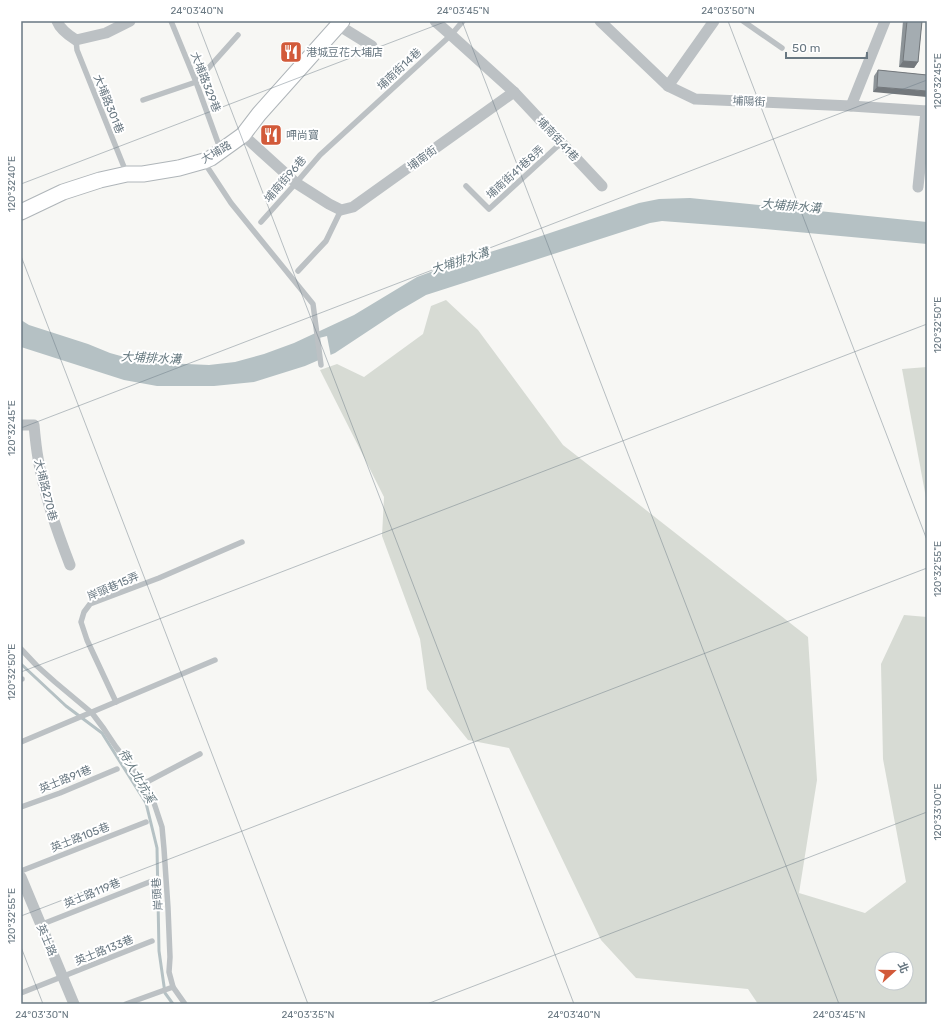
<svg xmlns="http://www.w3.org/2000/svg" width="948" height="1025" viewBox="0 0 948 1025" font-family="Rubik,'Noto Sans TC',sans-serif">
  <style>
    .green { fill: #d7dbd4; fill-rule: evenodd }
    .water { fill: #b5c1c4 }
    .pier { fill: #f7f7f4 }
    .lines { fill: none; stroke-linecap: round; stroke-linejoin: round }
    .stream { stroke: #b5c1c4; stroke-width: 3 }
    .secondary-casing { stroke: #afb5b9; stroke-width: 17 }
    .service { stroke: #bcc1c4; stroke-width: 5.5 }
    .minor { stroke: #bcc1c4; stroke-width: 11 }
    .secondary { stroke: #fff; stroke-width: 15 }
    .wall { fill: #8d9498 }
    .shaded-wall { fill: #73787c }
    .building { fill: #a4acb1; stroke: #73787c }
    .ticks { fill: none; stroke: #697882; stroke-width: 1; stroke-opacity: 0.45 }
    .labels { text-anchor: middle; stroke-width: 4; stroke-linejoin: round; paint-order: stroke }
    .poi-label { font-size: 11px; fill: #697882; stroke: #fff; text-anchor: start }
    .street-label { font-size: 11px; fill: #697882; stroke: #fff }
    .water-label { font-size: 12px; font-style: italic; fill: #65787f; stroke: #fff }
    .neatline { fill: none; stroke: #697882; stroke-width: 1.5 }
    .ticks-label { font-size: 10px; text-anchor: middle; fill: #697882 }
  </style>
  <rect width="100%" height="100%" fill="#f7f7f4"/>
  <!-- green -->
  <g class="green">
    <path d="M446,300L478,330L563,445L808,637L817,780L799,893L865,913L906,882L883,759L881,664L904,615L927,617V1004H758L748,989L636,978L601,940L509,748L468,740L427,689L420,639L382,536L384,497L320,370L337,364L364,377L423,334L431,306ZM882,959H906V983H882Z"/>
    <polygon points="927,367 927,503 902,369"/>
  </g>
  <!-- water -->
  <polygon class="water" points="690,198 927,222 927,244 753,228 662,221 650,223 426,295 397,312 335,353 305,366 254,382 214,386 157,386 124,380 21,347 21,320 29,325 88,344 110,353 142,362 209,365 235,362 264,354 294,343 354,315 417,277 455,263 538,237 639,203 659,199"/>
  <!-- pier -->
  <polygon class="pier" points="327,336 331,357 322,361 319,338"/>
  <g class="lines">
    <!-- stream -->
    <polyline class="stream" points="21,664 66,706 102,733 146,803 157,848 159,951 165,993 173,1004"/>
    <!-- secondary casing -->
    <g class="secondary-casing">
      <polyline id="secondary" points="21,212 63,192 100,180 127,174 143,174 179,168 204,161 211,158 243,135 259,114 342,21"/>
    </g>
    <!-- service -->
    <g class="service">
      <polyline points="171,21 196,82 221,151"/>
      <polyline points="743,21 782,48"/>
      <polyline points="76,40 77,50 126,172"/>
      <polyline points="143,100 196,82 238,35"/>
      <polyline points="204,162 231,203 313,304 321,365"/>
      <polyline points="466,186 489,209 561,143"/>
      <polyline points="261,222 296,183 320,155 451,35 463,21"/>
      <polyline points="298,271 326,241 341,210"/>
      <polyline points="21,649 37,666 55,682 92,713 104,729 116,747 132,768 152,797 162,827 164,849 168,908 170,957 169,972 173,987 185,1004"/>
      <polyline points="21,679 22,679"/>
      <polyline points="116,702 87,640 81,622 84,612 90,604 159,578 242,542"/>
      <polyline points="21,742 215,660"/>
      <polyline points="143,784 200,754"/>
      <polyline points="21,807 60,793 117,769"/>
      <polyline points="21,871 146,822"/>
      <polyline points="40,925 152,881"/>
      <polyline points="21,993 152,941"/>
      <polyline points="126,1004 173,987"/>
    </g>
    <!-- minor -->
    <g class="minor">
      <path d="M57,21C60,29 68,35 76,40L106,33L130,21"/>
      <polyline points="335,21 338,25 372,46"/>
      <polyline points="435,21 451,35 514,92 602,186"/>
      <polyline points="600,21 668,86 695,99 851,106 927,111"/>
      <polyline points="668,86 714,21"/>
      <polyline points="851,106 885,21"/>
      <polyline points="243,135 296,183 329,204 341,210 353,207 514,92"/>
      <polyline points="918,187 926,111"/>
      <path d="M21,425H34C35,436 36,447 38,458C44,495 57,531 70,565"/>
      <polyline points="21,877 74,1004"/>
    </g>
    <!-- secondary -->
    <use href="#secondary" class="secondary"/>
  </g>
  <!-- wall -->
  <g class="wall">
    <polygon points="903,21 922,21 918,62 914,68 899,67"/>
    <polygon points="927,55 927,70 926,70"/>
    <polygon points="878,70 927,75 873,92 874,76"/>
  </g>
  <!-- shaded-wall -->
  <g class="shaded-wall">
    <polygon points="903,61 918,62 914,68 899,67"/>
    <polygon points="877,87 927,91 927,97 873,92"/>
  </g>
  <!-- building -->
  <g class="building">
    <polygon points="907,21 922,21 918,62 903,61"/>
    <polygon points="878,70 927,75 927,91 877,87"/>
  </g>
  <!-- ticks -->
  <path class="ticks" d="M197,21L574,1004M462,21L839,1004M728,21L927,540M21,184L447,21M21,256L308,1004M21,428L927,80M21,672L927,324M21,916L927,568M21,947L43,1004M427,1004L927,812"/>
  <!-- icons -->
  <defs>
    <g id="restaurant-square" transform="scale(1.15)"><rect x="-9" y="-9" width="18" height="18" rx="4" fill="#d25a3a" stroke="#fff"/><path d="M-5-6h1v4h1v-4h1v4h1v-4h1v5L-1.5 .5V6h-2V.5L-5-1ZM5-6V6H3V1.5H1.5Q1.5-4 5-6Z" fill="#fff"/></g>
  </defs>
  <g fill-rule="evenodd">
    <use href="#restaurant-square" x="291" y="52"/>
    <use href="#restaurant-square" x="271" y="135"/>
  </g>
  <g class="labels">
    <!-- poi labels -->
    <g class="poi-label">
      <text x="306" y="56">港城豆花大埔店</text>
      <text x="286" y="139">呷尚寶</text>
    </g>
    <!-- street labels -->
    <g class="street-label">
      <text transform="translate(399 69) rotate(-43)" y="4">埔南街14巷</text>
      <text transform="translate(206 82) rotate(69)" y="4">大埔路329巷</text>
      <text transform="translate(749 101) rotate(3)" y="4">埔陽街</text>
      <text transform="translate(109 104) rotate(68)" y="4">大埔路301巷</text>
      <text transform="translate(558 139) rotate(47)" y="4">埔南街41巷</text>
      <text transform="translate(216 152) rotate(-30)" y="4">大埔路</text>
      <text transform="translate(422 158) rotate(-36)" y="4">埔南街</text>
      <text transform="translate(515 172) rotate(-42)" y="4">埔南街41巷8弄</text>
      <text transform="translate(285 179) rotate(-49)" y="4">埔南街96巷</text>
      <text transform="translate(46 490) rotate(76)" y="4">大埔路270巷</text>
      <text transform="translate(113 586) rotate(-23)" y="4">岸頭巷15弄</text>
      <text transform="translate(65 779) rotate(-22)" y="4">英士路91巷</text>
      <text transform="translate(80 837) rotate(-21)" y="4">英士路105巷</text>
      <text transform="translate(92 893) rotate(-22)" y="4">英士路119巷</text>
      <text transform="translate(157 894) rotate(-94)" y="4">岸頭巷</text>
      <text transform="translate(47 940) rotate(67)" y="4">英士路</text>
      <text transform="translate(104 950) rotate(-22)" y="4">英士路133巷</text>
    </g>
    <!-- water labels -->
    <g class="water-label">
      <text transform="translate(791 206) rotate(5)" y="4">大埔排水溝</text>
      <text transform="translate(460 261) rotate(-18)" y="4">大埔排水溝</text>
      <text transform="translate(151 358) rotate(3)" y="4">大埔排水溝</text>
      <text transform="translate(137 776) rotate(60)" y="4">待人北坑溪</text>
    </g>
  </g>
  <!-- border -->
  <rect width="948" height="1025" fill="none" stroke="#ffffff" stroke-width="44"/>
  <!-- north arrow -->
  <g transform="translate(894 971) rotate(69)"><circle r="19" fill="#ffffff" stroke="#c3c9cd"/>
  <path d="M0-3L7 15L0 10L-7 15Z" fill="#d25a3a"/>
  <text y="-6" font-size="11" font-weight="bold" text-anchor="middle" fill="#697882">北</text>
  </g>
  <!-- scale -->
  <path d="M786 52v6h81v-6" fill="none" stroke="#697882" stroke-width="2"/>
  <text x="792" y="52" font-size="12" fill="#697882" stroke="#ffffff" stroke-width="3" paint-order="stroke">50 m</text>
  <rect x="22" y="22" width="904" height="981" class="neatline"/>
  <g class="ticks-label">
    <text x="197" y="14">24°03'40"N</text>
    <text x="463" y="14">24°03'45"N</text>
    <text x="728" y="14">24°03'50"N</text>
    <text transform="translate(937 81) rotate(-90)" y="4">120°32'45"E</text>
    <text transform="translate(11 184) rotate(-90)" y="4">120°32'40"E</text>
    <text transform="translate(937 325) rotate(-90)" y="4">120°32'50"E</text>
    <text transform="translate(11 428) rotate(-90)" y="4">120°32'45"E</text>
    <text transform="translate(937 569) rotate(-90)" y="4">120°32'55"E</text>
    <text transform="translate(11 672) rotate(-90)" y="4">120°32'50"E</text>
    <text transform="translate(937 812) rotate(-90)" y="4">120°33'00"E</text>
    <text transform="translate(11 916) rotate(-90)" y="4">120°32'55"E</text>
    <text x="42" y="1018">24°03'30"N</text>
    <text x="308" y="1018">24°03'35"N</text>
    <text x="574" y="1018">24°03'40"N</text>
    <text x="839" y="1018">24°03'45"N</text>
  </g>
</svg>
